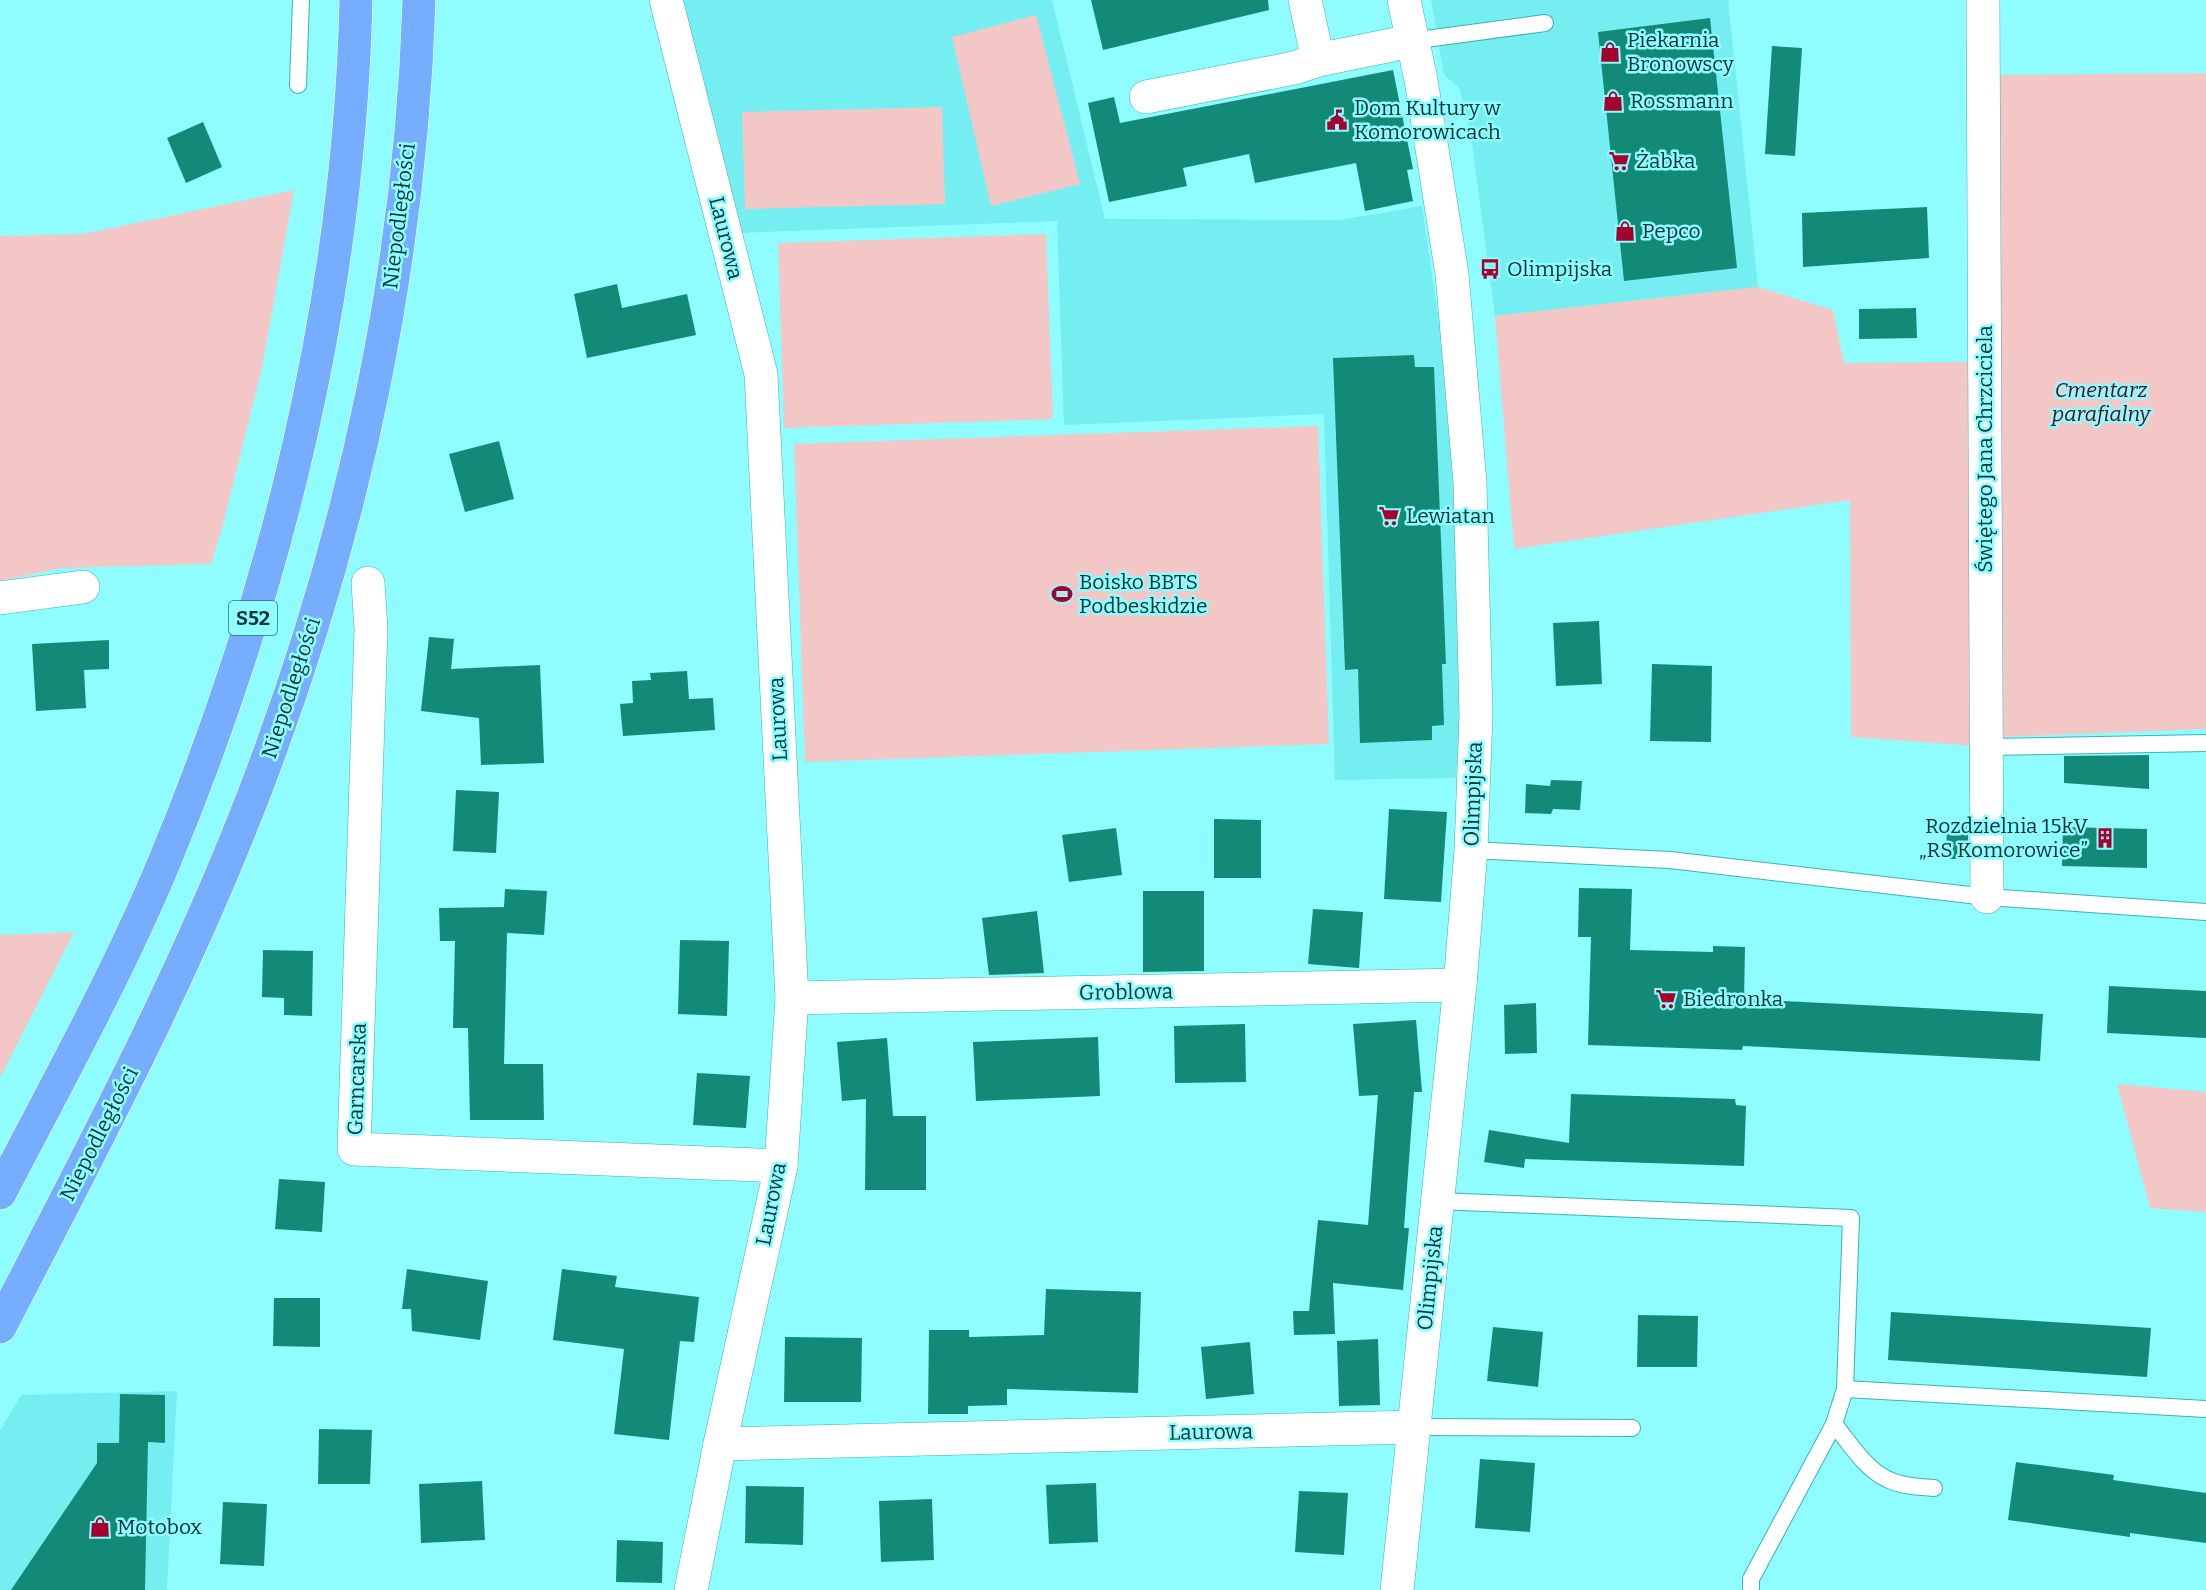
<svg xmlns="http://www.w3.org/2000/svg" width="2206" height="1590" viewBox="0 0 2206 1590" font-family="Bitter,serif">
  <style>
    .built { fill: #75eef1 }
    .green { fill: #f4c7c7 }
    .building { fill: #138a77 }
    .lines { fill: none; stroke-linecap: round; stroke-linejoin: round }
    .service-casing { stroke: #3fb1b5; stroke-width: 18 }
    .minor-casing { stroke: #3fb1b5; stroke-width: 34 }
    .motorway-casing { stroke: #fff; stroke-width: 34 }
    .service { stroke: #fff; stroke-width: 16 }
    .minor { stroke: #fff; stroke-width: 33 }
    .motorway { stroke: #76adfe; stroke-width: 33 }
    .labels { text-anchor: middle; stroke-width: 5; stroke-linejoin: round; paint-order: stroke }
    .shield { fill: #8ffcff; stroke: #2c7174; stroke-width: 1.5 }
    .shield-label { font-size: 20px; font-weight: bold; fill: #023638 }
    .poi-label { font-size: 21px; fill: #023638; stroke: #8ffcff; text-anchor: start }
    .street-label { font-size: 21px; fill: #023638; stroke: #8ffcff }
    .park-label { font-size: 21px; font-style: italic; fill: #5d0718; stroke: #8ffcff }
  </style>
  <rect width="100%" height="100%" fill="#8ffcff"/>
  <!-- built -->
  <g class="built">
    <polygon points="682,0 1052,0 1105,219 1340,220 1422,206 1444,356 1464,651 1456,778 1335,780 1324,414 1064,425 1057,221 737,233"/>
    <polygon points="1431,0 1728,0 1758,287 1495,316 1470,129 1464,111 1460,89 1444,75"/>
    <polygon points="177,1391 167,1590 0,1590 0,1431 21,1395"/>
  </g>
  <!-- green -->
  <g class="green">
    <polygon points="1036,15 1080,184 991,206 952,37"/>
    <polygon points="2206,73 2206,729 1996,737 1995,75"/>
    <polygon points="942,107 945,204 745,209 742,112"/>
    <polygon points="294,190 262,368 224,521 211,564 61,568 0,581 0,236 83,234"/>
    <polygon points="1046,234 1053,419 784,428 778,243"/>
    <polygon points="1758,287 1833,310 1844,363 1969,362 1977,746 1851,737 1850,500 1514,549 1495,316"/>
    <polygon points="1318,426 1329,744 805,762 794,444"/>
    <polygon points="74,932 0,1078 0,935"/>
    <polygon points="2117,1084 2206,1092 2206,1212 2150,1208"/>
  </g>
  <!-- building -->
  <g class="building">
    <polygon points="1091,0 1268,0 1269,10 1103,50"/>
    <polygon points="1710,18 1737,268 1624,281 1598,32"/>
    <polygon points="1772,46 1802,48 1795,156 1765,154"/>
    <polygon points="1393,70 1413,169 1407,170 1413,201 1365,211 1356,163 1255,183 1249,154 1183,168 1187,186 1109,202 1088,103 1114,97 1120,123"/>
    <polygon points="203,122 222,167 186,183 167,138"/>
    <polygon points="1927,207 1929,258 1803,267 1802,213"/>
    <polygon points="617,284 622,308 687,294 696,335 587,358 574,294"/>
    <polygon points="1916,308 1917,338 1859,339 1859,309"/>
    <polygon points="1414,355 1415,367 1434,367 1446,664 1442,664 1444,725 1432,726 1432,740 1360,743 1358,669 1345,670 1333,358"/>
    <polygon points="499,441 514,499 465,512 449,454"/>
    <polygon points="1599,621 1602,684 1556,686 1553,623"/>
    <polygon points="429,637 454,639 451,669 540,665 544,763 481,765 479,718 421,711"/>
    <polygon points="109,640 109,669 84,670 86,708 36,711 32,644"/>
    <polygon points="1652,664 1712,666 1711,742 1650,741"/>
    <polygon points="687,671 689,699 713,698 715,730 623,736 620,704 633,703 632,681 651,680 650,673"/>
    <polygon points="2149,755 2149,789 2064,783 2064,756"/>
    <polygon points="1551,780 1582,781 1580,810 1553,809 1551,814 1525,813 1526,784 1550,786"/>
    <polygon points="456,790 499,792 496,853 453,851"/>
    <polygon points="1389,809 1447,812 1441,902 1384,899"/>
    <polygon points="1214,819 1261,820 1261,878 1214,878"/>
    <polygon points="1947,824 1968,825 1968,859 1946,859"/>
    <polygon points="2063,827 2147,829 2147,868 2062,866"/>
    <polygon points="1116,828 1122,875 1069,882 1062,835"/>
    <polygon points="1579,888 1632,889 1630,950 1713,952 1713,946 1745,947 1744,999 2043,1014 2040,1061 1743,1046 1742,1050 1588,1045 1591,937 1578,937"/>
    <polygon points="505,889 547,891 544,935 507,933 504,1064 543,1064 544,1120 470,1120 468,1028 453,1028 455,941 440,941 439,908 504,907"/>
    <polygon points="1143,891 1204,891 1204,971 1143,972"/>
    <polygon points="1313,909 1363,912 1359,968 1308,964"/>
    <polygon points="1037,911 1044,973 989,975 982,918"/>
    <polygon points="680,940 729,941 727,1016 678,1014"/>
    <polygon points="263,950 313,951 312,1016 284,1015 284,998 262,997"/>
    <polygon points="2109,986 2206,991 2206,1038 2107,1033"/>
    <polygon points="1536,1003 1537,1053 1505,1054 1504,1005"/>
    <polygon points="1416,1020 1422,1092 1414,1092 1404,1228 1409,1228 1403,1290 1333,1283 1335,1334 1294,1335 1293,1311 1309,1311 1318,1220 1368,1225 1378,1095 1359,1096 1353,1024"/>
    <polygon points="1245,1024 1246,1082 1175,1083 1174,1026"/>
    <polygon points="1098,1037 1100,1096 976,1101 973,1042"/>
    <polygon points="887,1038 893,1116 926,1116 926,1190 865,1190 866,1099 842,1101 837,1042"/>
    <polygon points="697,1073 750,1076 746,1128 693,1125"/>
    <polygon points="1571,1094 1735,1099 1736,1105 1746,1106 1744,1166 1525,1159 1524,1168 1484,1162 1489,1130 1569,1143"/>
    <polygon points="279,1179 325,1182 322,1232 275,1229"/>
    <polygon points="407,1269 488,1281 480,1340 412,1331 411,1309 402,1309"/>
    <polygon points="562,1269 617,1276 615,1287 699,1297 694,1342 680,1341 669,1440 614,1434 624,1349 553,1340"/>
    <polygon points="1046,1289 1141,1292 1138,1393 1007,1389 1007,1405 968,1406 968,1414 928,1414 929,1330 969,1330 969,1337 1044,1335"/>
    <polygon points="274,1298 320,1298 320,1347 273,1346"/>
    <polygon points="1891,1312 2151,1328 2147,1377 1888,1360"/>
    <polygon points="1638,1315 1698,1316 1697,1367 1637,1367"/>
    <polygon points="1493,1327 1543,1332 1538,1387 1487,1381"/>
    <polygon points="785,1337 862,1338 861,1402 784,1402"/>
    <polygon points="1378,1339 1380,1405 1339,1406 1337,1341"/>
    <polygon points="1250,1342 1254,1394 1206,1399 1201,1347"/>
    <polygon points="120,1394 165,1395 165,1443 148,1442 145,1590 11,1590 97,1463 97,1443 119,1443"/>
    <polygon points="319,1429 372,1430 370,1484 318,1484"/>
    <polygon points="1480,1459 1535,1463 1530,1532 1475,1528"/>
    <polygon points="2016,1462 2114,1475 2113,1480 2206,1493 2206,1543 2130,1533 2130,1537 2008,1520"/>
    <polygon points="482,1481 485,1540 421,1543 419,1484"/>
    <polygon points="1096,1483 1098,1542 1049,1544 1046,1485"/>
    <polygon points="746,1486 804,1487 803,1545 745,1543"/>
    <polygon points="1299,1491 1348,1493 1344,1555 1295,1552"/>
    <polygon points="932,1499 934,1560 881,1562 879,1501"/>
    <polygon points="223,1502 267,1504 264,1566 220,1564"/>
    <polygon points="617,1540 663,1542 662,1583 616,1582"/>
  </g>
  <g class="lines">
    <!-- service casing -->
    <g class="service-casing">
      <g id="service">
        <polyline points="1411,41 1545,23"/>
        <polyline points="298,85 301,0"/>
        <polyline points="1987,747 2206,743"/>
        <polyline points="1471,850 1670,860 1987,897 2206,912"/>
        <polyline points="1438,1201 1851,1218 1845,1389 1834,1424 1751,1579 1751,1590"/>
        <polyline points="1845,1389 2206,1409"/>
        <path d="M1834,1424C1849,1442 1865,1469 1887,1479C1901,1486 1918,1487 1934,1488"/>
        <polyline points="1414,1427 1632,1428"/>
      </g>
    </g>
    <!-- minor casing -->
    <g class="minor-casing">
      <g id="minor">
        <polyline points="666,0 761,374 792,998 781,1166 720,1444 691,1590"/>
        <polyline points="1305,0 1318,60 1411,41"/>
        <polyline points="1983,0 1987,897"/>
        <polyline points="1146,97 1294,68 1318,60"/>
        <polyline points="368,583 371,629 354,1149 781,1166"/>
        <polyline points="0,598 83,587"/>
        <polyline points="792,998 1460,985"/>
        <polyline points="720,1444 1414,1427"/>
        <polyline points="1397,1590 1460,985 1471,850 1476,714 1470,483 1452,274 1421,80 1404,0"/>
      </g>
    </g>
    <!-- motorway casing -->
    <g class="motorway-casing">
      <g id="motorway">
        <path d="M0,1193C56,1085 116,977 163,865C277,591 349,297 356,0"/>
        <path d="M0,1327C95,1143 193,960 265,765C356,521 411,261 419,0"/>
      </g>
    </g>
    <!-- service -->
    <use href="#service" class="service"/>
    <!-- minor -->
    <use href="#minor" class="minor"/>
    <!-- motorway -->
    <use href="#motorway" class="motorway"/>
  </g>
  <!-- icons -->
  <defs>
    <g id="shop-bare" transform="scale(1.62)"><path d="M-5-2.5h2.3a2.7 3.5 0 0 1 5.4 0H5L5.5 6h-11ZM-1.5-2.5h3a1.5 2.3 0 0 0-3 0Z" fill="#a2022d" stroke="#8ffcff" stroke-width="2.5" paint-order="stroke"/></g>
    <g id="civic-bare" transform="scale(1.62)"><path d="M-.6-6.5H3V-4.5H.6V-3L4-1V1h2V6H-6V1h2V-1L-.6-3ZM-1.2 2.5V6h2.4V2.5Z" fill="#a2022d" stroke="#8ffcff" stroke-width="2.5" paint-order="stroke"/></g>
    <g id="supermarket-bare" transform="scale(1.62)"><path d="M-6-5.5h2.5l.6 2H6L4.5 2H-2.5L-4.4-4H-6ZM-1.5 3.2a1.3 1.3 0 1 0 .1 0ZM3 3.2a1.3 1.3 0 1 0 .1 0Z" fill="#a2022d" stroke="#8ffcff" stroke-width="2.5" paint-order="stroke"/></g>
    <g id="bus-bare" transform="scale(1.62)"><path d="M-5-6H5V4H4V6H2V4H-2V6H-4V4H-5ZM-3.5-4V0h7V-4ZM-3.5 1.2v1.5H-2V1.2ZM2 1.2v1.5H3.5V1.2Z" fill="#a2022d" stroke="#8ffcff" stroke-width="2.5" paint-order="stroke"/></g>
    <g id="stadium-bare" transform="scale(1.62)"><path d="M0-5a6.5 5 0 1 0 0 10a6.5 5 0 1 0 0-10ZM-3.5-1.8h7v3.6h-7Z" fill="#a2022d" stroke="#8ffcff" stroke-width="2.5" paint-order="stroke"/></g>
    <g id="building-bare" transform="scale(1.62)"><path d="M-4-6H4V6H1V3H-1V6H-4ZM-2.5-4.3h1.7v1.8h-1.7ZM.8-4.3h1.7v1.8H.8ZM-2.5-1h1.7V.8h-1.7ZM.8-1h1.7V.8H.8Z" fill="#a2022d" stroke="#8ffcff" stroke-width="2.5" paint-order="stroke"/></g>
  </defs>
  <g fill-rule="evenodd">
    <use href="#shop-bare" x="1610" y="52"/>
    <use href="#shop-bare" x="1613" y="101"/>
    <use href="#civic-bare" x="1337" y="120"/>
    <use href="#supermarket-bare" x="1619" y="161"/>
    <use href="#shop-bare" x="1625" y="231"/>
    <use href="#bus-bare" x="1490" y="269"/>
    <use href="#supermarket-bare" x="1389" y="516"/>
    <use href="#stadium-bare" x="1062" y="594"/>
    <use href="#building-bare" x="2105" y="838"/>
    <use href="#supermarket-bare" x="1666" y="999"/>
    <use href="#shop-bare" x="100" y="1527"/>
  </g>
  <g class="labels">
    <!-- shield labels -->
    <rect class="shield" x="229" y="601" width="48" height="34" rx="4.5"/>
    <g class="shield-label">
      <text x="253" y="625">S52</text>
    </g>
    <!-- poi labels -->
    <g class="poi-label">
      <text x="1627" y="47">Piekarnia<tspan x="1627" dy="24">Bronowscy</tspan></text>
      <text x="1630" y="108">Rossmann</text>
      <text x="1354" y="115">Dom Kultury w<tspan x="1354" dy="24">Komorowicach</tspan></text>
      <text x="1636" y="168">Żabka</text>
      <text x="1642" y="238">Pepco</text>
      <text x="1507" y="276">Olimpijska</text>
      <text x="1406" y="523">Lewiatan</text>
      <text x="1079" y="589">Boisko BBTS<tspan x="1079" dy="24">Podbeskidzie</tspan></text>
      <text x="2088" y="833" text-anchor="end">Rozdzielnia 15kV<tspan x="2088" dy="24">„RS Komorowice”</tspan></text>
      <text x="1683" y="1006">Biedronka</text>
      <text x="117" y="1534">Motobox</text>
    </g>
    <!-- street labels -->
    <g class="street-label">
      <text transform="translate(399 216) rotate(-83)" y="7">Niepodległości</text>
      <text transform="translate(726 238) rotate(76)" y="7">Laurowa</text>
      <text transform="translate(1985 449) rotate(-90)" y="7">Świętego Jana Chrzciciela</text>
      <text transform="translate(291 688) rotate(-72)" y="7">Niepodległości</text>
      <text transform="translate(778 719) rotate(-93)" y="7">Laurowa</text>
      <text transform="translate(1473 794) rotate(-88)" y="7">Olimpijska</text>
      <text transform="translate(1126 992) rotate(-1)" y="7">Groblowa</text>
      <text transform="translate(357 1079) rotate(-88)" y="7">Garncarska</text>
      <text transform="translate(99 1134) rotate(-63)" y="7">Niepodległości</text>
      <text transform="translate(771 1204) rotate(-79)" y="7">Laurowa</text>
      <text transform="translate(1430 1278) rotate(-84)" y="7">Olimpijska</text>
      <text transform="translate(1211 1432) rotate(-1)" y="7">Laurowa</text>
    </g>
    <!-- park labels -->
    <g class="park-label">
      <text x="2101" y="397">Cmentarz<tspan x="2101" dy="24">parafialny</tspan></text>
    </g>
  </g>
</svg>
